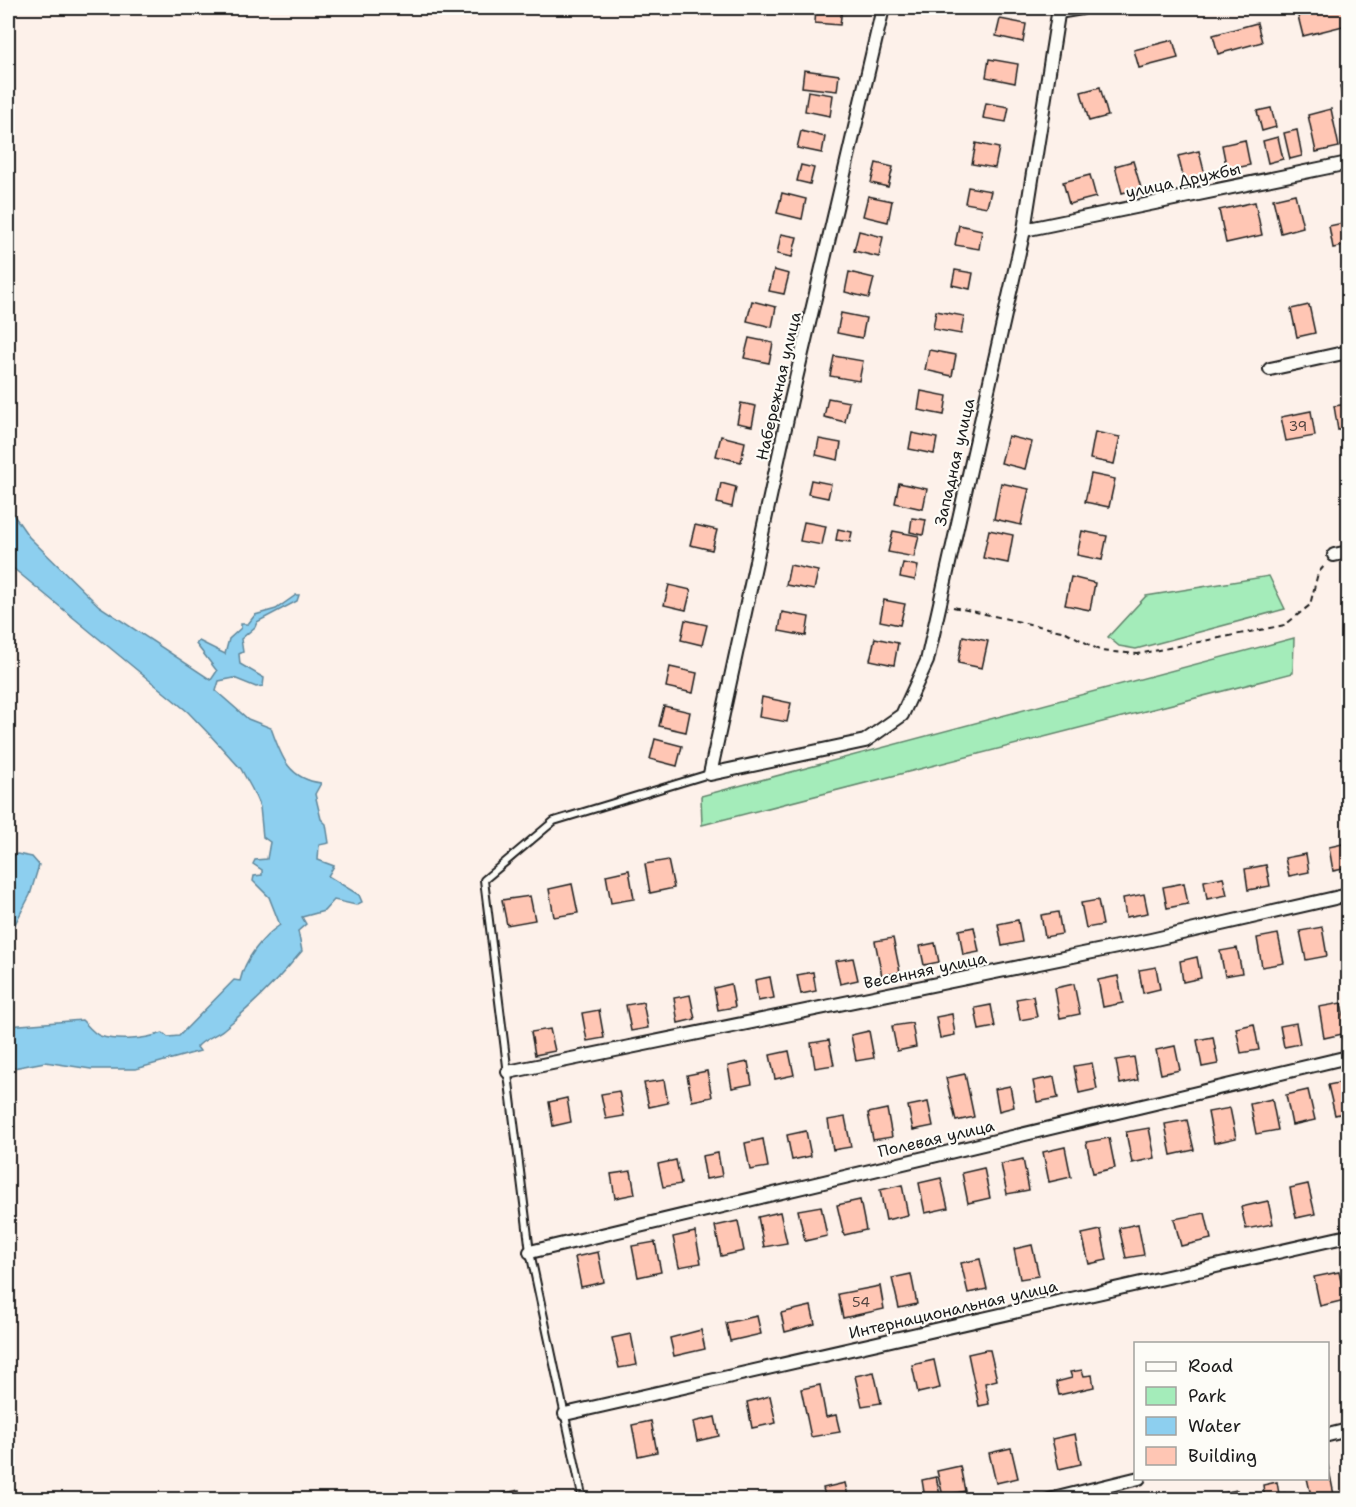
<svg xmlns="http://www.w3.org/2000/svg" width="1356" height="1507" viewBox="0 0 1356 1507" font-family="'Shantell Sans',sans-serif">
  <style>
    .green { fill: #a4ecba; stroke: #60846b; stroke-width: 1.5 }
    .water { fill: #8dcfef; stroke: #60879b; stroke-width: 1.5 }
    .building { fill: #ffc6b4; stroke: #1c1c1c; stroke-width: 1.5 }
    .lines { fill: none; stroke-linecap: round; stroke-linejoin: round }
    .lane-casing { stroke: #1c1c1c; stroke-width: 10 }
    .street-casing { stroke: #1c1c1c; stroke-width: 16 }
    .path { stroke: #1c1c1c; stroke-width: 2; stroke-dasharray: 6 4.5; stroke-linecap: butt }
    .lane { stroke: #fdfcf7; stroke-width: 6 }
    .street { stroke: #fdfcf7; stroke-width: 12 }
    .labels { text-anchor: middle; stroke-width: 4.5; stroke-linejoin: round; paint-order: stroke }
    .number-label { font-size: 14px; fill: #554642 }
    .street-label { font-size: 16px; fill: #1c1c1c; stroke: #fdfcf7 }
  </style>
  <rect width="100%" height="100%" fill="#fdf1ea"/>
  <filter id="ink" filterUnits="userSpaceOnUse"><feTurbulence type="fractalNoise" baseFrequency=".0167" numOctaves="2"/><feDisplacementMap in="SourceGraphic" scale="12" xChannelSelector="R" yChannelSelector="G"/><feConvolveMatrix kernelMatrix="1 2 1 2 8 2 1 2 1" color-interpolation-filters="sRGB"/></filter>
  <g filter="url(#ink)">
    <!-- green -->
    <g class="green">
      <polygon points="1269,576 1285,609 1136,649 1119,646 1108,637 1146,596"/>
      <polygon points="1294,638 1293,673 702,825 701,796"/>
    </g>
    <!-- water -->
    <g class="water">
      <path d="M8,507L29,537L99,606L211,680L217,671L196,644L199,641L225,654L229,639L241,628V624H248L255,615L276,609L296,595H299L297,601L257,622L255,627L241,639L243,652L239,654L240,664L264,678L263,686L256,687L234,678L219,681L216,691L248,719L271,728C281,756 288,779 321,783L315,794L321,819L326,824L329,843L319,845L318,860L334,866L328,876L359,895L362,902L356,905L334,900L324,911L302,917L306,924L298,931L302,951C278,980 253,1005 224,1029C216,1036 203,1039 197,1047L200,1051L136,1069H91L45,1062L8,1069V1026L82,1020C87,1025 94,1034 100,1036C119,1042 145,1039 163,1033L168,1037L179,1036L234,980L240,981C245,959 262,937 280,925L269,897L253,881L254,876L262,875V870L253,864L255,860L267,859L270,842L263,837L260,807L252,789L241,769L210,735L188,712L8,564Z"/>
      <path d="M17,854L32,857L39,865L30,895L15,924H9C12,901 7,880 8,857Z"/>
    </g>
    <!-- building -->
    <g class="building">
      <polygon points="816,8 842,8 840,25 815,23"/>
      <polygon points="1330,8 1343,8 1347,25 1303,36 1298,16"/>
      <polygon points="1000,19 1026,24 1023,42 996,36"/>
      <polygon points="1257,23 1262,42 1218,54 1213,35"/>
      <polygon points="1173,40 1178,58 1139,68 1134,50"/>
      <polygon points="989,59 1018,64 1015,83 986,77"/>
      <polygon points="804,70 839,75 837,91 802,87"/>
      <polygon points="1348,85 1348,131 1340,86"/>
      <polygon points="1100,87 1108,116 1089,121 1081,92"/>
      <polygon points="808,91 833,95 830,116 805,111"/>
      <polygon points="986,103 1009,107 1006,122 983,118"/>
      <polygon points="1271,108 1276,127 1262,131 1257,111"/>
      <polygon points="1331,109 1339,147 1316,152 1308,115"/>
      <polygon points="1297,130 1302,156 1290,159 1284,133"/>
      <polygon points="801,131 825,137 822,153 797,148"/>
      <polygon points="1278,137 1283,159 1268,163 1263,141"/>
      <polygon points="1245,140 1250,165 1227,170 1222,145"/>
      <polygon points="976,143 999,148 995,168 972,164"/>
      <polygon points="1199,151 1205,175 1184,180 1178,156"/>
      <polygon points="1133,161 1141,188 1122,193 1115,166"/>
      <polygon points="876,163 893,167 888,187 871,183"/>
      <polygon points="801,165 814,168 810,184 797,181"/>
      <polygon points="1090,175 1096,197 1069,204 1063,182"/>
      <polygon points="968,187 991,191 987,207 965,203"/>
      <polygon points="782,193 806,199 802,219 777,213"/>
      <polygon points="1295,194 1303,227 1281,233 1273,199"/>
      <polygon points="868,196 892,201 888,222 863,216"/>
      <polygon points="1255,202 1262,235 1226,243 1219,210"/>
      <polygon points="1348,222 1348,245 1333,248 1329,226"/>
      <polygon points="959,225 982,230 979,249 955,245"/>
      <polygon points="859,231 883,237 879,257 854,251"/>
      <polygon points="781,234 797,237 792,257 777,254"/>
      <polygon points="774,270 789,274 784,294 769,291"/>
      <polygon points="955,270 973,273 970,289 952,285"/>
      <polygon points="849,272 874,278 869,298 845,292"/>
      <polygon points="1348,292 1348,321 1347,322 1342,293"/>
      <polygon points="752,301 776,307 772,327 747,321"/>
      <polygon points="1309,305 1315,333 1297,337 1291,309"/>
      <polygon points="936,311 964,316 961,334 933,329"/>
      <polygon points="841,313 866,318 862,338 837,333"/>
      <polygon points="749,338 773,343 769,363 744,358"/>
      <polygon points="929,350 956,355 952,376 925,370"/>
      <polygon points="834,356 863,361 859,381 830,376"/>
      <polygon points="921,391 947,396 944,415 918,410"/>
      <polygon points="828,398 849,402 845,422 824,417"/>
      <polygon points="741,403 756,406 752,426 737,423"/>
      <polygon points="1348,404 1348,428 1338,430 1334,406"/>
      <polygon points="1311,411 1315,436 1286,441 1281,417"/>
      <polygon points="1095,432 1120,437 1114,464 1090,459"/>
      <polygon points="912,433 937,438 934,454 909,449"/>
      <polygon points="721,436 745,442 741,462 716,456"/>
      <polygon points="1008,436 1032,442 1025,469 1001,463"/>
      <polygon points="819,439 841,443 838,460 816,455"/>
      <polygon points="1091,474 1115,479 1109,507 1085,502"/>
      <polygon points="811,480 831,484 828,498 808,494"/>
      <polygon points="721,483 736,487 732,507 717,503"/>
      <polygon points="899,483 927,489 923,509 895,503"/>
      <polygon points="1001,483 1029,489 1021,525 994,519"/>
      <polygon points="912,518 926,520 923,535 910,532"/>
      <polygon points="804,522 826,526 822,545 800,541"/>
      <polygon points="695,525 717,530 712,550 690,545"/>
      <polygon points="838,529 852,532 850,542 836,540"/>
      <polygon points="989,530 1013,535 1008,563 983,558"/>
      <polygon points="893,531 919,536 914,557 888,552"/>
      <polygon points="1082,531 1107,536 1102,560 1077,555"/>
      <polygon points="903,563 918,566 915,580 900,577"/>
      <polygon points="790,565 818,571 814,590 786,585"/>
      <polygon points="1071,577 1095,583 1090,610 1065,605"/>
      <polygon points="669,585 691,590 686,610 664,605"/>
      <polygon points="884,600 905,604 900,625 880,621"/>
      <polygon points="782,612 809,617 806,636 779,631"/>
      <polygon points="685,620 707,625 702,645 681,640"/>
      <polygon points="963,636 988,641 982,668 958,663"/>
      <polygon points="875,638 898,643 894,665 870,660"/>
      <polygon points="670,667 697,673 693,693 666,687"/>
      <polygon points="762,697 791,703 787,722 759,717"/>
      <polygon points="664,706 690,712 686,732 659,726"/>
      <polygon points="655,739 682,746 677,766 650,759"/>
      <polygon points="1347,843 1348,868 1333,871 1329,847"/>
      <polygon points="1306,854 1309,872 1289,876 1285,858"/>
      <polygon points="668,860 674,888 650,893 645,864"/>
      <polygon points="1266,865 1270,886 1248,890 1245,869"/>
      <polygon points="629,870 634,899 611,903 606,875"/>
      <polygon points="1223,877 1227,895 1207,899 1204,881"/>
      <polygon points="1184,883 1188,904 1167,908 1163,887"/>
      <polygon points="572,884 578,913 554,917 549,889"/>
      <polygon points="1144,894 1148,913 1126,917 1123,898"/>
      <polygon points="530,896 535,920 507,925 502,900"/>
      <polygon points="1098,900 1103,925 1086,928 1081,903"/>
      <polygon points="1058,912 1062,934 1045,937 1041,915"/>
      <polygon points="1018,920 1022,942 1002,946 998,924"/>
      <polygon points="974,927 979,952 963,955 959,930"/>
      <polygon points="1322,927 1327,956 1306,960 1300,931"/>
      <polygon points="1278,934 1284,963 1262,967 1257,938"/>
      <polygon points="893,938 900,972 882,976 875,941"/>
      <polygon points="935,943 939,962 924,965 920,946"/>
      <polygon points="1237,948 1242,973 1225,976 1220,951"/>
      <polygon points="1197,957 1201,978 1183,982 1180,961"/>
      <polygon points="853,958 858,980 840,984 835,961"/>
      <polygon points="1156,967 1160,989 1143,993 1139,970"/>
      <polygon points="813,972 816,991 801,994 797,975"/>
      <polygon points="1118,976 1123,1003 1103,1007 1098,980"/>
      <polygon points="770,977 774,998 758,1001 755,980"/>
      <polygon points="731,984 735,1007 718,1010 714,988"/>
      <polygon points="1074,984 1080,1014 1060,1018 1055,988"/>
      <polygon points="690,995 695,1019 678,1023 674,998"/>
      <polygon points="1033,996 1037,1017 1020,1020 1016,999"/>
      <polygon points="643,1002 648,1028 631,1031 626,1005"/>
      <polygon points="1341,1003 1347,1033 1324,1038 1319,1007"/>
      <polygon points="991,1005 995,1027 979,1030 975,1008"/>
      <polygon points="599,1010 604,1038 587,1041 582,1013"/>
      <polygon points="952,1014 955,1035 940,1038 936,1017"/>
      <polygon points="912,1023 916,1047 897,1051 892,1026"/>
      <polygon points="1296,1023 1300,1044 1284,1047 1280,1026"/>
      <polygon points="1254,1024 1259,1050 1241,1053 1236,1028"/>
      <polygon points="550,1029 555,1051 535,1055 531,1032"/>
      <polygon points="869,1031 874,1058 856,1061 851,1035"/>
      <polygon points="1213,1037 1218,1064 1202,1067 1197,1040"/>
      <polygon points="829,1040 834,1065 815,1068 811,1043"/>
      <polygon points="1175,1046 1180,1070 1161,1074 1156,1050"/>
      <polygon points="789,1051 794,1075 775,1079 770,1055"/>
      <polygon points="1134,1057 1138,1080 1120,1084 1116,1060"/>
      <polygon points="748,1062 752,1084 732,1088 728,1066"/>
      <polygon points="1092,1063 1097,1089 1079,1093 1074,1066"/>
      <polygon points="707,1071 712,1097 692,1101 687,1075"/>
      <polygon points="965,1074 974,1117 956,1121 946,1078"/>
      <polygon points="1054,1077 1058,1098 1037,1102 1033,1081"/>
      <polygon points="664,1080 668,1103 649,1107 644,1083"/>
      <polygon points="1348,1081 1348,1112 1335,1115 1328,1085"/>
      <polygon points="1010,1086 1014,1107 999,1111 995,1089"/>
      <polygon points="1308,1090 1315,1120 1292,1125 1286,1095"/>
      <polygon points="619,1091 624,1116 606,1119 601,1094"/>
      <polygon points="567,1098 571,1122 553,1126 549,1102"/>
      <polygon points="1272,1099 1278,1130 1256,1134 1250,1104"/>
      <polygon points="928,1102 933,1126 913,1130 908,1106"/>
      <polygon points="1230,1108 1236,1138 1214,1143 1208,1112"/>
      <polygon points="887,1109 892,1137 873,1140 868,1113"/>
      <polygon points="845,1117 851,1147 833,1150 828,1120"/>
      <polygon points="1187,1120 1194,1150 1171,1155 1165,1124"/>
      <polygon points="1149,1128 1155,1158 1132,1163 1126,1132"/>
      <polygon points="806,1131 811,1156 792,1160 787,1135"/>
      <polygon points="1109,1138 1115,1168 1093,1173 1086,1142"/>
      <polygon points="763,1139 768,1167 750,1170 745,1143"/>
      <polygon points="1065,1147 1071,1177 1049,1182 1043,1152"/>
      <polygon points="718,1153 722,1176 706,1179 702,1156"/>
      <polygon points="1023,1159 1029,1190 1007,1194 1001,1164"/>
      <polygon points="676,1160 681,1184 663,1187 658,1164"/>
      <polygon points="984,1168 990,1198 968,1203 962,1173"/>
      <polygon points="631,1171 635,1194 615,1198 611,1174"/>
      <polygon points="941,1178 948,1208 925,1213 919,1183"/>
      <polygon points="1308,1184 1315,1214 1296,1218 1290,1188"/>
      <polygon points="902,1185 908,1215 886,1220 880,1190"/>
      <polygon points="860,1200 866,1230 844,1235 837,1205"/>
      <polygon points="1268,1201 1273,1224 1246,1229 1241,1207"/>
      <polygon points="821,1206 827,1236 805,1241 798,1210"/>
      <polygon points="780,1212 787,1243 764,1247 758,1217"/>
      <polygon points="1205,1213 1211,1239 1181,1246 1174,1219"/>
      <polygon points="738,1221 744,1251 721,1256 715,1226"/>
      <polygon points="1138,1224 1144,1255 1126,1258 1119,1228"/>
      <polygon points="1101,1230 1107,1260 1089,1264 1082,1234"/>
      <polygon points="695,1232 701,1263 679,1267 673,1237"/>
      <polygon points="655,1242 661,1272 638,1277 632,1246"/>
      <polygon points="1032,1245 1039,1276 1020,1279 1014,1249"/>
      <polygon points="598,1252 604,1282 581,1287 575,1257"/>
      <polygon points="980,1259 987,1289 968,1293 961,1263"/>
      <polygon points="1339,1272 1345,1300 1320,1306 1314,1277"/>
      <polygon points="911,1274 917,1304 899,1308 892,1278"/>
      <polygon points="880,1286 884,1309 843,1318 838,1294"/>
      <polygon points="811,1306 815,1324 785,1332 781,1313"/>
      <polygon points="757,1316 761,1334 730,1341 726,1323"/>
      <polygon points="701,1330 705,1349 674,1356 670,1338"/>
      <polygon points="631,1334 637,1365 619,1368 612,1338"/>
      <polygon points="986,1350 990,1350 997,1380 985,1383 989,1404 979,1406 968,1354"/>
      <polygon points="934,1360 940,1388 918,1393 912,1365"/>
      <polygon points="1082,1370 1084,1376 1092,1375 1094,1387 1059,1395 1056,1382 1072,1378 1070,1372"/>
      <polygon points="874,1372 881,1403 862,1406 855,1376"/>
      <polygon points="820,1385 826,1417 836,1415 840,1432 811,1437 801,1389"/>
      <polygon points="770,1396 776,1423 752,1428 747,1402"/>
      <polygon points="715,1417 719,1436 697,1441 693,1422"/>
      <polygon points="651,1421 657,1452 638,1456 632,1425"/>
      <polygon points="1075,1434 1081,1464 1059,1469 1052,1439"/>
      <polygon points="1011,1448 1018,1478 996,1483 989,1453"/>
      <polygon points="1328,1465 1334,1495 1312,1500 1307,1478 1328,1478"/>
      <polygon points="960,1466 965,1491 943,1496 937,1471"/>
      <polygon points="936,1477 940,1495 925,1498 922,1480"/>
      <polygon points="1277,1482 1279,1494 1285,1493 1287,1500 1265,1500 1263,1485"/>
      <polygon points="845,1483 849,1500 826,1500 823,1488"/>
      <polygon points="519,1490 521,1500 497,1500 496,1495"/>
      <polygon points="1237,1490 1239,1500 1215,1500 1214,1495"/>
    </g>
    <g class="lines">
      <!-- lane casing -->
      <g class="lane-casing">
        <polyline id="lane" points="583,1500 530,1252 484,880 554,821 709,774"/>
      </g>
      <!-- street casing -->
      <g class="street-casing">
        <g id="street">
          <polyline points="883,8 791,400 710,774 865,741 902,715 927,661 1024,230 1059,8"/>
          <polyline points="1058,12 1082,8"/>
          <polyline points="1024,230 1348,163"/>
          <polyline points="1270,369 1348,352"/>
          <polyline points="1334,555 1348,552"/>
          <polyline points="508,1072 1151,940 1348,895"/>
          <polyline points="530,1252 1348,1057"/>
          <polyline points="565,1414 1348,1236"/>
          <polyline points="1328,1435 1348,1430"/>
          <polyline points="1049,1500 1139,1478"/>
        </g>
      </g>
      <!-- path -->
      <polyline class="path" points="953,607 1066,632 1101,651 1138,654 1285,625 1310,605 1318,573 1326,564"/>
      <!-- lane -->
      <use href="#lane" class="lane"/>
      <!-- street -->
      <use href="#street" class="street"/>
    </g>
  </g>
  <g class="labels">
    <!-- number labels -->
    <g class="number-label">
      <text x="1298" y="431">39</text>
      <text x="861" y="1307">54</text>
    </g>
    <!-- street labels -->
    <g class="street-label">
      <text transform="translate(1183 180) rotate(-12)" y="6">улица Дружбы</text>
      <text transform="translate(778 386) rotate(-77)" y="6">Набережная улица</text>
      <text transform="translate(954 462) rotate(-77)" y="6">Западная улица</text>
      <text transform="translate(925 970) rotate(-12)" y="6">Весенняя улица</text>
      <text transform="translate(936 1138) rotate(-13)" y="6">Полевая улица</text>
      <text transform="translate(953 1309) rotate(-13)" y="6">Интернациональная улица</text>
    </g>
  </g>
  <!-- margin -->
  <rect width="1356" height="1507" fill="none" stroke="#fdfcf7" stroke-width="30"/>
  <rect x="15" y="15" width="1326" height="1477" fill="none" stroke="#1c1c1c" stroke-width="2" filter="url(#ink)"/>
  <!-- legend -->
  <rect x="1134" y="1342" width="195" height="138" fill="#fdfcf7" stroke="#a3a29f" stroke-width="1.5"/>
  <rect x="1146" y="1362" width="30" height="9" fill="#fdfcf7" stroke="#a3a29f" stroke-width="1.5"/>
  <text x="1188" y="1372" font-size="18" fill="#1c1c1c">Road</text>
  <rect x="1146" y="1387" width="30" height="18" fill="#a4ecba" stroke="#a3a29f" stroke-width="1.5"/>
  <text x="1188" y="1402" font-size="18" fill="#1c1c1c">Park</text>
  <rect x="1146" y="1417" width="30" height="18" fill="#8dcfef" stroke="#a3a29f" stroke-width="1.5"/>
  <text x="1188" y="1432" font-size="18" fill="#1c1c1c">Water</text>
  <rect x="1146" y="1447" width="30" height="18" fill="#ffc6b4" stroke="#a3a29f" stroke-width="1.5"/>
  <text x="1188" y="1462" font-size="18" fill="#1c1c1c">Building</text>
</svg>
